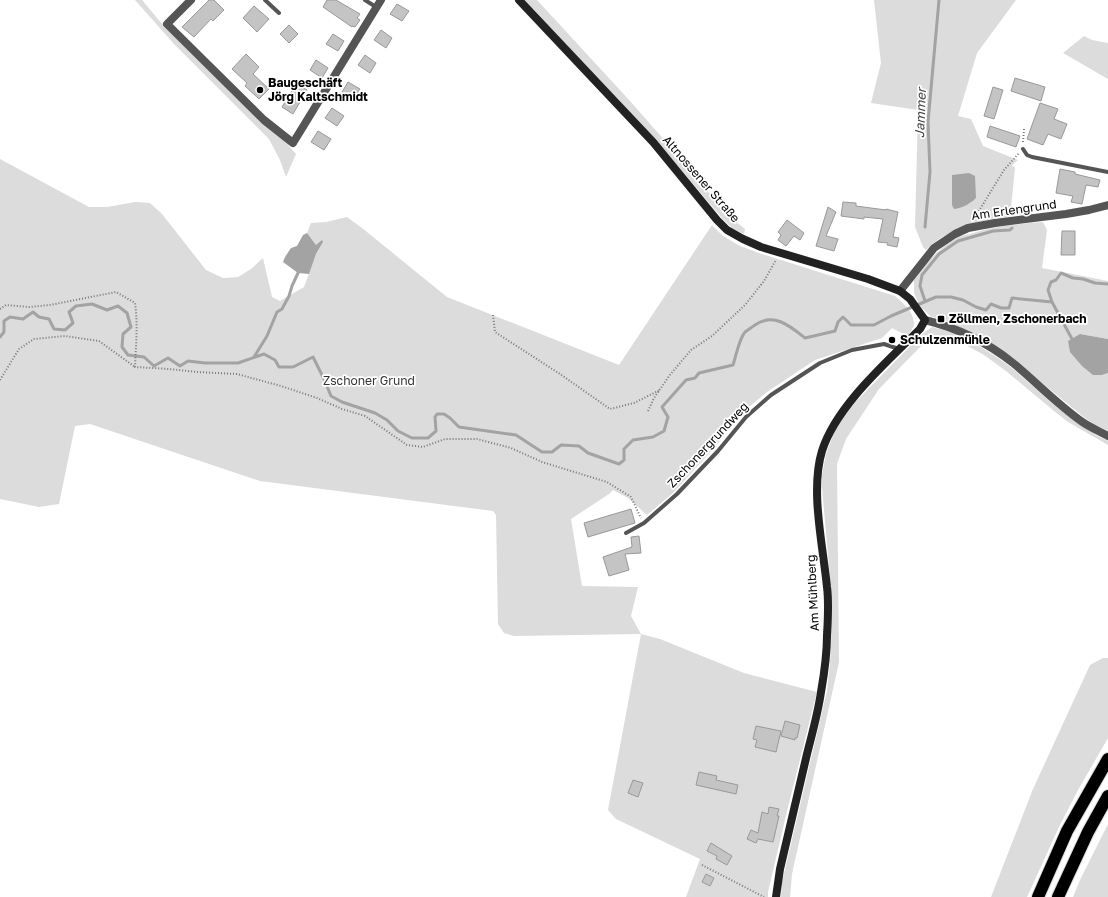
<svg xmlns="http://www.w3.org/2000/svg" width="1108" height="897" viewBox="0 0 1108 897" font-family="'Golos Text',sans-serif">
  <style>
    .green { fill: #dcdcdc }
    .water { fill: #a3a3a3 }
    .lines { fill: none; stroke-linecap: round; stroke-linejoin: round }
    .stream { stroke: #a3a3a3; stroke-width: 3 }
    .building { fill: #c4c4c4; stroke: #999 }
    .highway-casing { stroke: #dbdbdb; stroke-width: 14 }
    .path { stroke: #777; stroke-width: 2; stroke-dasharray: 1 2; stroke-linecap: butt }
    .lane { stroke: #555; stroke-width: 4 }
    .street { stroke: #555; stroke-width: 8 }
    .secondary { stroke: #222; stroke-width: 8 }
    .highway { stroke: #000; stroke-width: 12 }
    .poi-dot { fill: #000; stroke: #fff; stroke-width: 1.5 }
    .labels { text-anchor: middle; stroke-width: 3.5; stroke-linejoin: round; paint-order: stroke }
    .poi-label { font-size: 12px; font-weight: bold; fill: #000; stroke: #fff; text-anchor: start }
    .street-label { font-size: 12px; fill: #000; stroke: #fff }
    .park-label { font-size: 12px; fill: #333; stroke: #fff }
    .water-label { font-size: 13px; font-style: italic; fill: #444; stroke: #fff }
  </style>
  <rect width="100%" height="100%" fill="#fff"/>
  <!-- green -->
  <g class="green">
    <polygon points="135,0 142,0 162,24 263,123 282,138 296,154 286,177 280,160 269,139 174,44"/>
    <polygon points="525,0 537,0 630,101 680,158 728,216 745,229 744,234 733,229 721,217 673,160"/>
    <path d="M874,0H1016L977,53L958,116L971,119L983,146L1018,160L1012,165L1015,168L1010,217C1000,218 989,219 979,222C960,227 939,236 926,250L923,247L915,227L918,110L871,103L881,63Z"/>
    <polygon points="1084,36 1092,40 1108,43 1108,79 1063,53"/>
    <path d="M0,159L89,207H107L135,202L150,203L162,214L206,270L223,278L238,277L251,269L263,258L272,297L280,301L304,287L316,254L323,242L316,245L307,233L311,223L326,222L347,217L362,228L447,297L619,365L712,225L723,236L740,246L762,254L895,296C902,302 913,311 914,322C915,327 910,332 907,336L892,328L882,338L815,360L767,392L742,413L715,447L673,493L647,515L628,498L613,490L609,494L571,519L582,586L638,587L631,616L641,634L660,639L744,673L817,692L787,811L768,892V897H686L700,859L616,819L608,810L641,634L514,636L504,633L498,624L496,515L493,511L260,481L90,424L75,426L59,504L39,507L0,499Z"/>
    <path d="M1043,222L1047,230L1042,268L1108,281V339L1080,334L1102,375L1108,373V431L1095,425L1085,418L1014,360L982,338L951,323L930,316L920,306L914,293V280C925,264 938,249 955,239C959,236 965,235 970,234C993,226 1018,224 1043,222Z"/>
    <path d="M932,327C959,333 986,349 1008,365C1017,372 1025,380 1034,387C1057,408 1080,428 1108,441V445L1068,422L1054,411L1006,371L984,355L957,340L939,336L930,339L923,344L879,389L846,439L837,464L839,662L792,874L790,897H781L782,882L827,691L830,663L831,639V588L822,488V475L826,454L837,425L850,408L870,387L919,337L926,331Z"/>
    <polygon points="1103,658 1108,658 1108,738 1078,790 1059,827 1027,897 991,897 1033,789 1090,665"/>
    <polygon points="1108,824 1108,897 1073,897 1080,880"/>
  </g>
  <!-- water -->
  <g class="water">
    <path d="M969,173L975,176L976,198C970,204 962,208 954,209L952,205V175Z"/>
    <polygon points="307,233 316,245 322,240 323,242 316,254 309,274 298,273 283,262 285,257 291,248 297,246 303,235"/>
    <polygon points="1080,334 1108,339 1108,373 1102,375 1093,375 1082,366 1070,352 1068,341"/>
  </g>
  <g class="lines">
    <!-- stream -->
    <g class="stream">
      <polyline points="925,227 930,172 928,122 939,0"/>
      <polyline points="925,301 920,286 922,275 939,254 958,241 993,231 1010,230 1012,228"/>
      <polyline points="1052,302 1072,339 1074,340"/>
      <path d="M0,337L4,332V321L10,317L23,319L33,312L39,317L49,319L54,329L65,330L73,323L69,312L76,306L92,304L107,310L118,306L127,313L131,327L123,334L122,347L128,355L144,357L154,366L168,358L180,366L188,361L205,363H238L264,354L275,360L279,367H293L313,357L324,379L331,396L342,402L375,413L387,420L398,431L412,438H428L436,431L435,417L437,414H444L450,418L459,427L516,435L542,452H552L561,445L579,446L588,453L619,464L624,460V449L633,440L653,437L664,431L668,417L662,407L686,380L695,378L699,373L733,365C736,356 739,339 745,332C748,330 752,327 755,325C774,312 790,326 805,338L835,331L838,322L843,317L851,325H874L891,316L936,297H951L963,300L976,307L986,310L991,304L1001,308H1009L1012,298L1052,302L1048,290L1051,282L1056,280L1061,273L1073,278L1083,279L1095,283L1108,284"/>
      <polyline points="254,357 267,336 277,312 282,309 289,296 292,286 298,273"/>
    </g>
  </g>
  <!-- building -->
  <g class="building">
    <polygon points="209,0 214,0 224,10 213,21 211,19 194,37 182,27"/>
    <polygon points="327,0 336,0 360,14 357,18 360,20 355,27 352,26 352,27 323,7"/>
    <polygon points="397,4 409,11 402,21 390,14"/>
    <polygon points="254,6 269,19 257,32 243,18"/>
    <polygon points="289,25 298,34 289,43 280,34"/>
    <polygon points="381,30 392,38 386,48 374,40"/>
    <polygon points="333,34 344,41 338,51 326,44"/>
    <polygon points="246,54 259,67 253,74 269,89 259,99 245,86 247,83 232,69"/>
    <polygon points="365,55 376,63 370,73 358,65"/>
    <polygon points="316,60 328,68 322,78 310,70"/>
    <polygon points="1015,78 1045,87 1041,101 1011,91"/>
    <polygon points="348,82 360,89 353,99 342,92"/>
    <polygon points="296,84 307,90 293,114 282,107"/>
    <polygon points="993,87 1003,90 994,119 984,116"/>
    <polygon points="1040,103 1058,109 1054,119 1067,124 1061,139 1048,134 1043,145 1027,139"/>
    <polygon points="332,108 344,116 337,126 325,118"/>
    <polygon points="990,126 1020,136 1016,147 987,137"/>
    <polygon points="318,131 331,139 324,150 311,142"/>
    <polygon points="1060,169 1075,172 1075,174 1100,180 1098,187 1086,185 1082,204 1071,202 1073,196 1056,193"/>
    <polygon points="843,202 856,203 856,206 886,210 886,209 898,212 893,237 899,238 897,247 887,245 888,243 878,242 883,219 864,217 864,219 841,216"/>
    <polygon points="828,207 836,212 826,236 838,239 834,251 816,246"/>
    <polygon points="787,220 804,233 800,240 794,236 786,246 778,240 781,235 778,232"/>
    <polygon points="1062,231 1075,231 1075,255 1061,255"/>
    <polygon points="631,509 635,523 588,537 584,523"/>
    <polygon points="639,536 641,553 625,554 629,570 609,576 603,557 632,547 631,537"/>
    <polygon points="785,721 800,725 797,738 795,738 795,740 781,736"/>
    <polygon points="756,726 781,731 776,752 755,747 757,740 753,739"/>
    <polygon points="699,772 717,776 716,780 738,785 736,794 696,785"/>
    <polygon points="633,780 643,783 638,797 628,793"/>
    <polygon points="769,807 779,809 777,816 779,816 773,842 758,839 756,843 747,839 751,830 758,833 762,812 768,814"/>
    <polygon points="711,843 732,856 727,865 716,859 717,856 707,851"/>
    <polygon points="706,874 714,878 710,886 702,882"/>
  </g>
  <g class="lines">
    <!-- highway casing -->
    <g class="highway-casing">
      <g id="highway">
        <polyline points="1038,897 1067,831 1108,759"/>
        <polyline points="1058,897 1088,832 1108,796"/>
      </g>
    </g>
    <!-- path -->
    <g class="path">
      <polyline points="1023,142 1024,129"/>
      <polyline points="974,219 1004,170 1019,153"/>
      <path d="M0,309L6,305L29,307L50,305L116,292L135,303C138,324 136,345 135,367L169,369L197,372L237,374L281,386L317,398L342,409L365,416L407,445L423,447L445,439H477L511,448L542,462L607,482L631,497L641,518"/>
      <polyline points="493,315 495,332 560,374 610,409 634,403 660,390"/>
      <polyline points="0,380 19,349 34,339 65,336 99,341 135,367"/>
      <polyline points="648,411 654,398 669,376 691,350 712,336 745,305 764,281 776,260"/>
      <polyline points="702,865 764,897"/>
    </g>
    <!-- lane -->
    <g class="lane">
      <polyline points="265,0 279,13"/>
      <polyline points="365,0 376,7"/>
      <polyline points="1023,149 1027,155 1032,157 1108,172"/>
      <polyline points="626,533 644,523 677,494 718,451 746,417 771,395 820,363 852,350 884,344 899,349"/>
    </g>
    <!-- street -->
    <g class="street">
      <polyline points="191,0 167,24 264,120 293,143 381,0"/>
      <polyline points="900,291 934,248 955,234 968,228 995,223 1066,214 1089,210 1108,205"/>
      <path d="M925,320C957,328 987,342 1013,363C1036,382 1057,404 1081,421C1089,427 1099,431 1108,436"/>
    </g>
    <!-- secondary -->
    <path class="secondary" d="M519,0L618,105L653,142L717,220L727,230L743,239L761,247L868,279L900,291L910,299L925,320L920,329C887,362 836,406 822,451C810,490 823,546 827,587C829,603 828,619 827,635C827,652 824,675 821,692C818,713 812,734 807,754C798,793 789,831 780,869L776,897"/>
    <!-- highway -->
    <use href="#highway" class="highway"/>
  </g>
  <!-- markers -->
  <g class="poi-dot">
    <circle cx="260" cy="90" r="4"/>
    <rect x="937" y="315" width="8" height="8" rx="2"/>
    <circle cx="892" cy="340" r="4"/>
  </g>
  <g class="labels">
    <!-- poi labels -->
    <g class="poi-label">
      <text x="268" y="87">Baugeschäft<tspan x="268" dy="14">Jörg Kaltschmidt</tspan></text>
      <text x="949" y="323">Zöllmen, Zschonerbach</text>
      <text x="900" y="344">Schulzenmühle</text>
    </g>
    <!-- street labels -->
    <g class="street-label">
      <text transform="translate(701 179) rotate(49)" y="4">Altnossener Straße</text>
      <text transform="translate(1014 210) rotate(-8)" y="4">Am Erlengrund</text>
      <text transform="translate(708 445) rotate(-47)" y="4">Zschonergrundweg</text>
      <text transform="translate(813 593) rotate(-93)" y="4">Am Mühlberg</text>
    </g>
    <!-- park labels -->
    <g class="park-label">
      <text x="369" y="385">Zschoner Grund</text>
    </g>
    <!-- water labels -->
    <g class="water-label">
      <text transform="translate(920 113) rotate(-88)" y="5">Jammer</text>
    </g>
  </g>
</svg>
